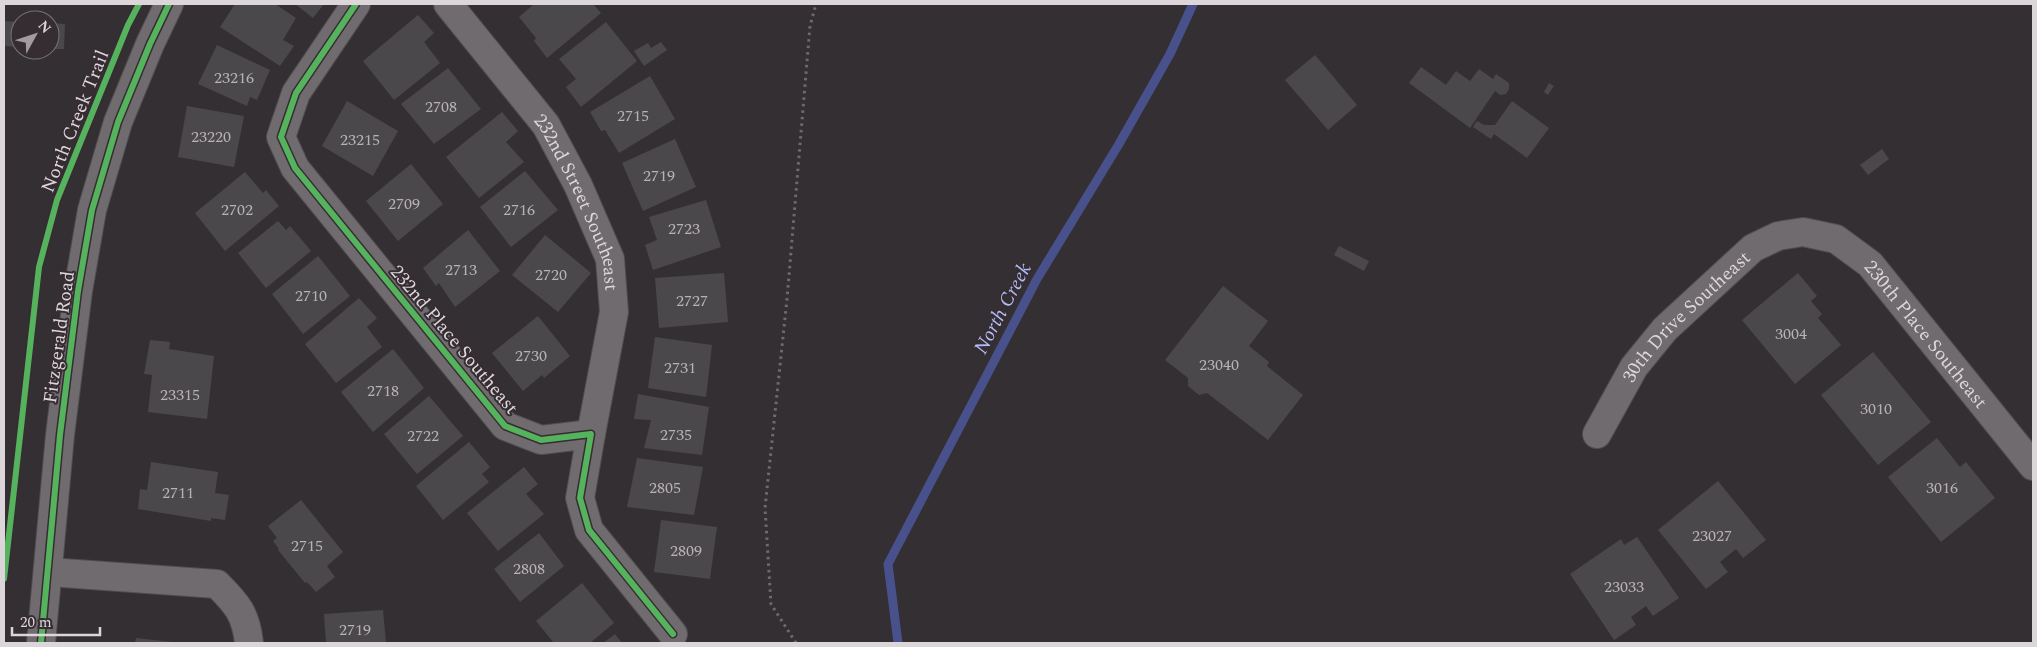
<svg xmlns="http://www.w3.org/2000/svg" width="2037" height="647" viewBox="0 0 2037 647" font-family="Spectral,serif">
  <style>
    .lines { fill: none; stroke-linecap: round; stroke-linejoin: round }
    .stream { stroke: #48518c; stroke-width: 9 }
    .building { fill: #4b484c }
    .minor-casing { stroke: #524d50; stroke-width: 30 }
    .path { stroke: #6e6a6d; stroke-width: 3; stroke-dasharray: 2.5 4; stroke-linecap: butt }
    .minor { stroke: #706b6e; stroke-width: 28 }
    .cycleway-casing { stroke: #362d33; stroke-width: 9 }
    .cycleway { stroke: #56b35d; stroke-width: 6 }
    .labels { text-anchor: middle; stroke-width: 4; stroke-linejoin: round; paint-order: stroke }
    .number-label { font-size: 16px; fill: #b8b2b6 }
    .street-label { font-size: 19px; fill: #dcd6da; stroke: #362d33 }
    .water-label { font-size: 20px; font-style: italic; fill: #b0bcf5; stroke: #362d33 }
  </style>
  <rect width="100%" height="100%" fill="#342f32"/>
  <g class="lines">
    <!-- stream -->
    <polyline class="stream" points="898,643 888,564 1037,279 1119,144 1170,54 1193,4"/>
  </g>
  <!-- building -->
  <g class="building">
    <polygon points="235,4 275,4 296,18 283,40 294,46 280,66 220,27"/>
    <polygon points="295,4 324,4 313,18"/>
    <polygon points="534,4 593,4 601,13 547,58 534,41 536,38 519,17"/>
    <polygon points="418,15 434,33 424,42 440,63 394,100 363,61"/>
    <polygon points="4,21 20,22 20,47 4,46"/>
    <polygon points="606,22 637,61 581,107 566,87 576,79 559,59"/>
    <polygon points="50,23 65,24 64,49 50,49"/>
    <polygon points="661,42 667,50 644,66 634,51 648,43 651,48"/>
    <polygon points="217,45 270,70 257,100 250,97 247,106 198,84"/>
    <polygon points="1315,55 1357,105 1328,130 1285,80"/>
    <polygon points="1421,67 1446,85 1456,71 1470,81 1479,69 1493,79 1496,74 1509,83 1509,89 1506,94 1500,95 1495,91 1470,128 1409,83"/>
    <polygon points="448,68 481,109 434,144 401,104"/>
    <polygon points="650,76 675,119 619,153 605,130 601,131 590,112"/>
    <polygon points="1549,83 1554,86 1548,95 1544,92"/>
    <polygon points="347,101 398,131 373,176 322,146"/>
    <polygon points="1512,101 1549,128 1527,158 1494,134 1491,139 1473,127 1477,121 1484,125 1495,125"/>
    <polygon points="187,106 244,116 234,167 178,157"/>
    <polygon points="502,112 518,131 506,142 524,162 479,198 446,157"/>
    <polygon points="675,139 696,187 643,211 622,163"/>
    <polygon points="1882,149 1889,159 1868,175 1860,165"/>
    <polygon points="411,164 443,204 398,241 366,201"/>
    <polygon points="525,171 558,210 511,247 480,207"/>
    <polygon points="245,172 263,193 266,190 279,206 225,251 195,213"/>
    <polygon points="706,200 721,247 653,270 645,245 657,240 649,217"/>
    <polygon points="278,221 286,230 290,226 311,251 266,288 238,253"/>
    <polygon points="468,230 500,271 455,307 439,283 436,286 423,268"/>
    <polygon points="545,235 591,273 558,312 512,275"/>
    <polygon points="1339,246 1369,261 1364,271 1334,255"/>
    <polygon points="318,256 350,296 303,334 272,294"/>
    <polygon points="724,273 728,322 659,328 655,278"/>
    <polygon points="1798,273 1817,296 1811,301 1822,314 1818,318 1841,345 1795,384 1742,320"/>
    <polygon points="1223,286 1268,321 1249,346 1269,362 1267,366 1303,395 1268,440 1207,393 1199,395 1188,386 1188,378 1165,360"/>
    <polygon points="359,298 377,318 367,327 382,347 336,383 305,344"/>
    <polygon points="538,316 570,356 544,378 542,375 523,391 492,353"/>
    <polygon points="655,337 712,345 706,397 648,388"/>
    <polygon points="150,340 170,342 169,349 214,356 207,419 148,412 152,375 144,374"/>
    <polygon points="393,349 424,388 373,432 341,392"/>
    <polygon points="1873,352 1931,422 1878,465 1821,395"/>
    <polygon points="638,394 709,407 702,455 644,448 651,420 634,419"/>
    <polygon points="429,396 463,436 417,474 384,434"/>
    <polygon points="1937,438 1960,467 1966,462 1995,498 1941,542 1888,477"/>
    <polygon points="469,442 490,467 482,474 489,482 443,520 416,486"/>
    <polygon points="637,458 703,467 694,515 627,507"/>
    <polygon points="151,462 218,472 215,493 229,495 225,520 211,518 211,521 138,509 140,489 147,490"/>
    <polygon points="524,467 538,484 526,494 544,514 498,551 467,513"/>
    <polygon points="1718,481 1766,540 1743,558 1736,549 1720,562 1728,572 1706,589 1658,530"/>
    <polygon points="301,500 343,552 327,566 335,577 316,592 307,582 305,583 278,550 279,549 273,541 277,538 268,526"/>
    <polygon points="661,520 717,527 710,579 654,572"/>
    <polygon points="539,533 564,566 520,602 494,569"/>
    <polygon points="1637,537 1679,598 1653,616 1646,606 1631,617 1636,625 1614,640 1570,574 1621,539 1624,545"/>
    <polygon points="582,583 614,623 590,643 554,643 536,621"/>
    <polygon points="383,610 386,643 326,643 324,614"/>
    <polygon points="615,634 622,643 603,643"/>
    <polygon points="136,638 172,642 172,643 135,643"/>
  </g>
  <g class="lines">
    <!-- minor casing -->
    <g class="minor-casing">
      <g id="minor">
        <polyline points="356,4 296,93 281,137 295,168 505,426 541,440 591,434 580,498 589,530 673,634"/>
        <path id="s1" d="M448,4L546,125L578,185L610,259L614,312L591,434"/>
        <path id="s2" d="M1597,434L1634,367L1665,329L1753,248L1778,236L1803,232L1836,239L1870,264L2033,466"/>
        <path d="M49,572L217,584C237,604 246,614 249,643"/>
        <polyline points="41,643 60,435 78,291 92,210 118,122 150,44 169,4"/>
      </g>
    </g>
    <!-- path -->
    <polyline class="path" points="796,643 771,604 765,508 787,299 810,26 816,4"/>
    <!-- minor -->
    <use href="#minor" class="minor"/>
    <!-- cycleway casing -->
    <g class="cycleway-casing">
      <g id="cycleway">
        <polyline points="356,4 296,93 281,137 295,168 505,426 541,440 591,434 580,498 589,530 673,634"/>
        <polyline points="4,579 39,267 57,200 128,25 139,4"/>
        <polyline points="41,643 60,435 78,291 92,210 118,122 150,44 169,4"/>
      </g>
    </g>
    <!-- cycleway -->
    <use href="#cycleway" class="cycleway"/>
  </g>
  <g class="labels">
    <!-- number labels -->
    <g class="number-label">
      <text x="234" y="83">23216</text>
      <text x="441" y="112">2708</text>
      <text x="633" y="121">2715</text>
      <text x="211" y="142">23220</text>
      <text x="360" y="145">23215</text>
      <text x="659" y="181">2719</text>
      <text x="404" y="209">2709</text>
      <text x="237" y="215">2702</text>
      <text x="519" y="215">2716</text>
      <text x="684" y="234">2723</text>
      <text x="461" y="275">2713</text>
      <text x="551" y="280">2720</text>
      <text x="311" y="301">2710</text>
      <text x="692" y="306">2727</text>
      <text x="1791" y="339">3004</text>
      <text x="531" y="361">2730</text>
      <text x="1219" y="370">23040</text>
      <text x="680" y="373">2731</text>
      <text x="383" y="396">2718</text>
      <text x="180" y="400">23315</text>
      <text x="1876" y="414">3010</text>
      <text x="676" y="440">2735</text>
      <text x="423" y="441">2722</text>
      <text x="665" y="493">2805</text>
      <text x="1942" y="493">3016</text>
      <text x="178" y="498">2711</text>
      <text x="1712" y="541">23027</text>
      <text x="307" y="551">2715</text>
      <text x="686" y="556">2809</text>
      <text x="529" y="574">2808</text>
      <text x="1624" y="592">23033</text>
      <text x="355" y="635">2719</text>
    </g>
    <!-- street labels -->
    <g class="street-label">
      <text transform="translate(74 121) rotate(-68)" y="7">North Creek Trail</text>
      <text dy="7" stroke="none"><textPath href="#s1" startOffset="240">232nd Street Southeast</textPath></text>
      <text dy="7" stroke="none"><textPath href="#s2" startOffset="149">30th Drive Southeast</textPath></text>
      <text dy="7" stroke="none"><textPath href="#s2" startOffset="464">230th Place Southeast</textPath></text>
      <text transform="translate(58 337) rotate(-82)" y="7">Fitzgerald Road</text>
      <text transform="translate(455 339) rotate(50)" y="7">232nd Place Southeast</text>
    </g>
    <!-- water labels -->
    <g class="water-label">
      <text transform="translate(1002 308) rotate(-62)" y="7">North Creek</text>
    </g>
  </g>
  <!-- border -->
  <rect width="2037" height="647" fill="none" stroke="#dcd6da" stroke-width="10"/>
  <!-- north arrow -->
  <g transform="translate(35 35) rotate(50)"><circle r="24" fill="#362d33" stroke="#787176"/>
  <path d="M0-4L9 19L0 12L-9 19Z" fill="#a19c9f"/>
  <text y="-8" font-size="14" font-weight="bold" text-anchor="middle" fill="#dcd6da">N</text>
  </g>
  <!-- scale -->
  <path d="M12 627v8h88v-8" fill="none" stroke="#dcd6da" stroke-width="2.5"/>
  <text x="20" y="627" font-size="15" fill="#dcd6da" stroke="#362d33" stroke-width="4" paint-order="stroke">20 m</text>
</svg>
